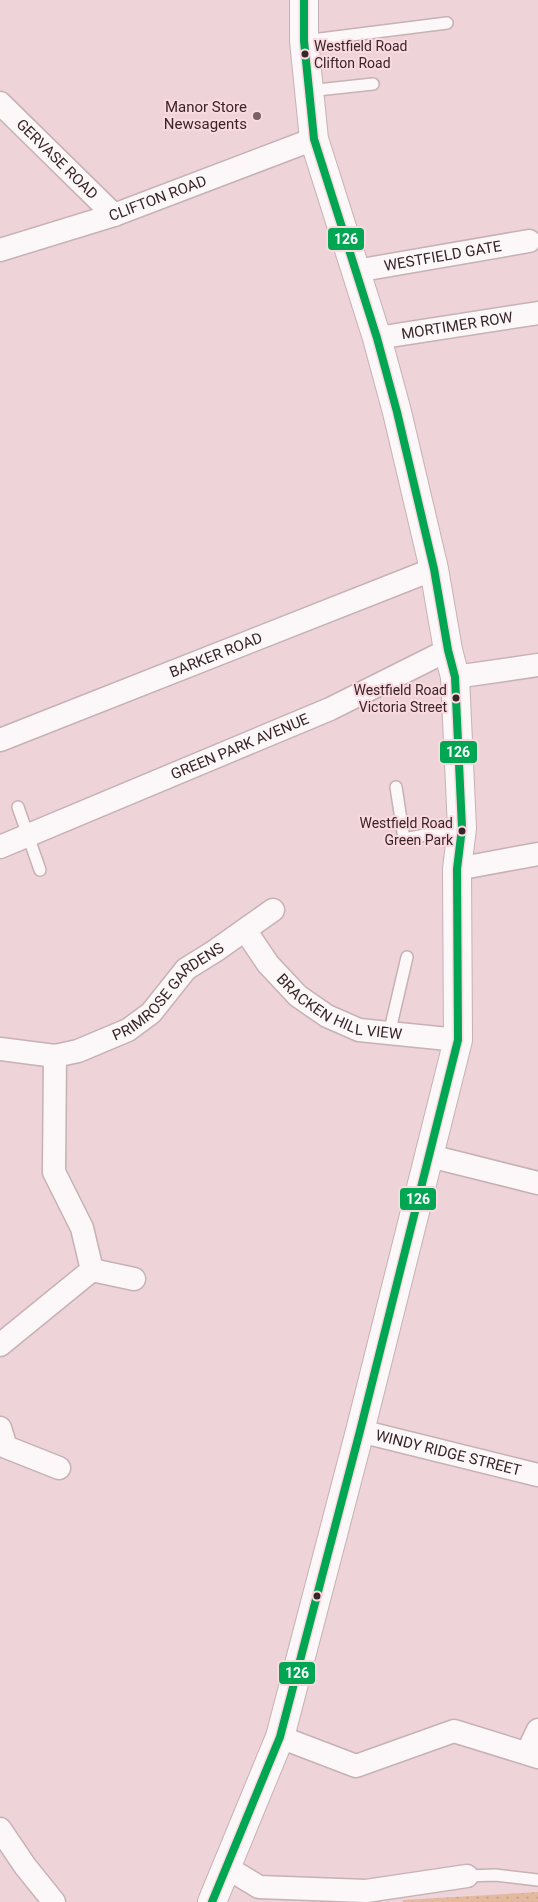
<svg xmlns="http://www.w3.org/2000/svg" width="538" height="1902" viewBox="0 0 538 1902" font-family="Roboto,sans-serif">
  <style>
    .grass { fill: url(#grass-dots) }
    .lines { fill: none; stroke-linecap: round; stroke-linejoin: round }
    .service-casing { stroke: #c6b1b5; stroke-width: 14 }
    .minor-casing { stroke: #c6b1b5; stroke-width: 25 }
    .secondary-casing { stroke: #c6b1b5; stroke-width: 30 }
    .service { stroke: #fcf8f9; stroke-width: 11 }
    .minor { stroke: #fcf8f9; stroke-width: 22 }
    .secondary { stroke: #fcf8f9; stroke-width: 28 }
    .bus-1-casing { stroke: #fadae0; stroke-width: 11 }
    .bus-1 { stroke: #00a651; stroke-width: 8 }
    .bus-dot { fill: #382529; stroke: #fadae0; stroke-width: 2 }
    .poi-dot { fill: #786266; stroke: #fadae0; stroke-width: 2 }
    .labels { text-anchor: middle; stroke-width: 4; stroke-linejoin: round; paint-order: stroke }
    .bus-label { font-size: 14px; fill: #382529; stroke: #fadae0; text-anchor: end }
    .poi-label { font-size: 15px; fill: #382529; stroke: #fadae0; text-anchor: end }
    .street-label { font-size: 15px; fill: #382529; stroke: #fadae0 }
    .line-badge { stroke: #fadae0; stroke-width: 2 }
    .badge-label { font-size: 14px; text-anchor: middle; font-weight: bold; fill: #fff }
  </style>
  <defs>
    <pattern id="grass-dots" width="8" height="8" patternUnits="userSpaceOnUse" patternTransform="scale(1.25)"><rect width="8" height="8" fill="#e4ba9e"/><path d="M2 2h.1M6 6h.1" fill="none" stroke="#c4a088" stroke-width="1.8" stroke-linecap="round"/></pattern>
  </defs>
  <rect width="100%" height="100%" fill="#eed3d8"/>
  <!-- grass -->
  <polygon class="grass" points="538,1892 538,1902 403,1902 403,1900"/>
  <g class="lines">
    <!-- service casing -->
    <g class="service-casing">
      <g id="service">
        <polyline points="304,41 447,23"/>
        <polyline points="308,91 373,84"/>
        <polyline points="396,787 404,839 462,828"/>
        <polyline points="18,807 40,870"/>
        <polyline points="389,1034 407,957"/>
        <polyline points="467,1876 495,1875 538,1880"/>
      </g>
    </g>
    <!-- minor casing -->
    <g class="minor-casing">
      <g id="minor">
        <path id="s1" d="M0,103L114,215"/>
        <path id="s2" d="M0,250L114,215L314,139"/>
        <path id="s3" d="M356,271L529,241"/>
        <path id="s4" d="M377,338L538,313"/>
        <polyline points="455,677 538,665"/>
        <path id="s5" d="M0,740L434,569"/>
        <path id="s6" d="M0,847L330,709L448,650"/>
        <polyline points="457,869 538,854"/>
        <path id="s7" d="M245,930L268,964L298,996L327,1016L359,1030L458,1040"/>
        <path id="s8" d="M0,1049L55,1056L78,1051L128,1030L151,1013L186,969L215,951L273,910"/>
        <polyline points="430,1156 538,1183"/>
        <polyline points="92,1270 134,1279"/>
        <polyline points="0,1345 92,1270 82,1228 54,1172 55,1056"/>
        <polyline points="0,1428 6,1447 59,1468"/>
        <path id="s9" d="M360,1431L538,1475"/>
        <polyline points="280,1737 356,1766 454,1731 538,1757"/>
        <polyline points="527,1753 538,1730"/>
        <polyline points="0,1829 25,1866 54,1902"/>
        <polyline points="226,1867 259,1887 366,1891 467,1876"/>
      </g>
    </g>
    <!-- secondary casing -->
    <g class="secondary-casing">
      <polyline id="secondary" points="212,1902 280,1737 360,1431 458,1040 457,869 462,828 455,677 448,650 434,569 397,412 377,338 314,139 304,41 304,0"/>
    </g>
    <!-- service -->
    <use href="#service" class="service"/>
    <!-- minor -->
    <use href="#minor" class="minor"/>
    <!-- secondary -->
    <use href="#secondary" class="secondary"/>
    <!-- bus-1 casing -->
    <g class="bus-1-casing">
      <polyline id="bus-1" points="212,1902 280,1737 360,1431 458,1040 457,869 462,828 455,677 448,650 434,569 397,412 377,338 314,139 304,41 304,0"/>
    </g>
    <!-- bus-1 -->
    <use href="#bus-1" class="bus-1"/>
  </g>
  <!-- markers -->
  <g class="bus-dot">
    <circle cx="305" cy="54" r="4.5"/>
    <circle cx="456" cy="698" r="4.5"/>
    <circle cx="462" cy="831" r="4.5"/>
    <circle cx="317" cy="1596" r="4.5"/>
  </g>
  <circle class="poi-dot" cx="257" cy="116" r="5"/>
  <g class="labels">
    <!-- bus labels -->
    <g class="bus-label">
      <text x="314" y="51" text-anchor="start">Westfield Road<tspan x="314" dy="17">Clifton Road</tspan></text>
      <text x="447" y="695">Westfield Road<tspan x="447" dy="17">Victoria Street</tspan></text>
      <text x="453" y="828">Westfield Road<tspan x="453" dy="17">Green Park</tspan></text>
    </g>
    <!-- poi labels -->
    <g class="poi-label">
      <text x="247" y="112">Manor Store<tspan x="247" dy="17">Newsagents</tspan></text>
    </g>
    <!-- street labels -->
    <g class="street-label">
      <text dy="5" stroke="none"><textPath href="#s1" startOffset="80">GERVASE ROAD</textPath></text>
      <text dy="5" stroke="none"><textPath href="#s2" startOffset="166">CLIFTON ROAD</textPath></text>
      <text dy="5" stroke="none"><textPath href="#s3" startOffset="88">WESTFIELD GATE</textPath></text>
      <text dy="5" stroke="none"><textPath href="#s4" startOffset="81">MORTIMER ROW</textPath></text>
      <text dy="5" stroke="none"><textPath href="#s5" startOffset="232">BARKER ROAD</textPath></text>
      <text dy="5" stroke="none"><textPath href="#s6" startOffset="260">GREEN PARK AVENUE</textPath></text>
      <text dy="5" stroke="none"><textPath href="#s8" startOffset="189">PRIMROSE GARDENS</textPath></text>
      <text dy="5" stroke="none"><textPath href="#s7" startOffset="128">BRACKEN HILL VIEW</textPath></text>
      <text dy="5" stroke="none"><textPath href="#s9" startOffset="91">WINDY RIDGE STREET</textPath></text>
    </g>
  </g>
  <g class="line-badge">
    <rect x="327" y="227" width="38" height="24" rx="5" fill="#00a651"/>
    <rect x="439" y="740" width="39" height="24" rx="5" fill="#00a651"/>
    <rect x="399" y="1187" width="38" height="24" rx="5" fill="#00a651"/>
    <rect x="278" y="1661" width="38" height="24" rx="5" fill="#00a651"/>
  </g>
  <g class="badge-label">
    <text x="346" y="244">126</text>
    <text x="458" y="757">126</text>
    <text x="418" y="1204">126</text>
    <text x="297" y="1678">126</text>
  </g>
</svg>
